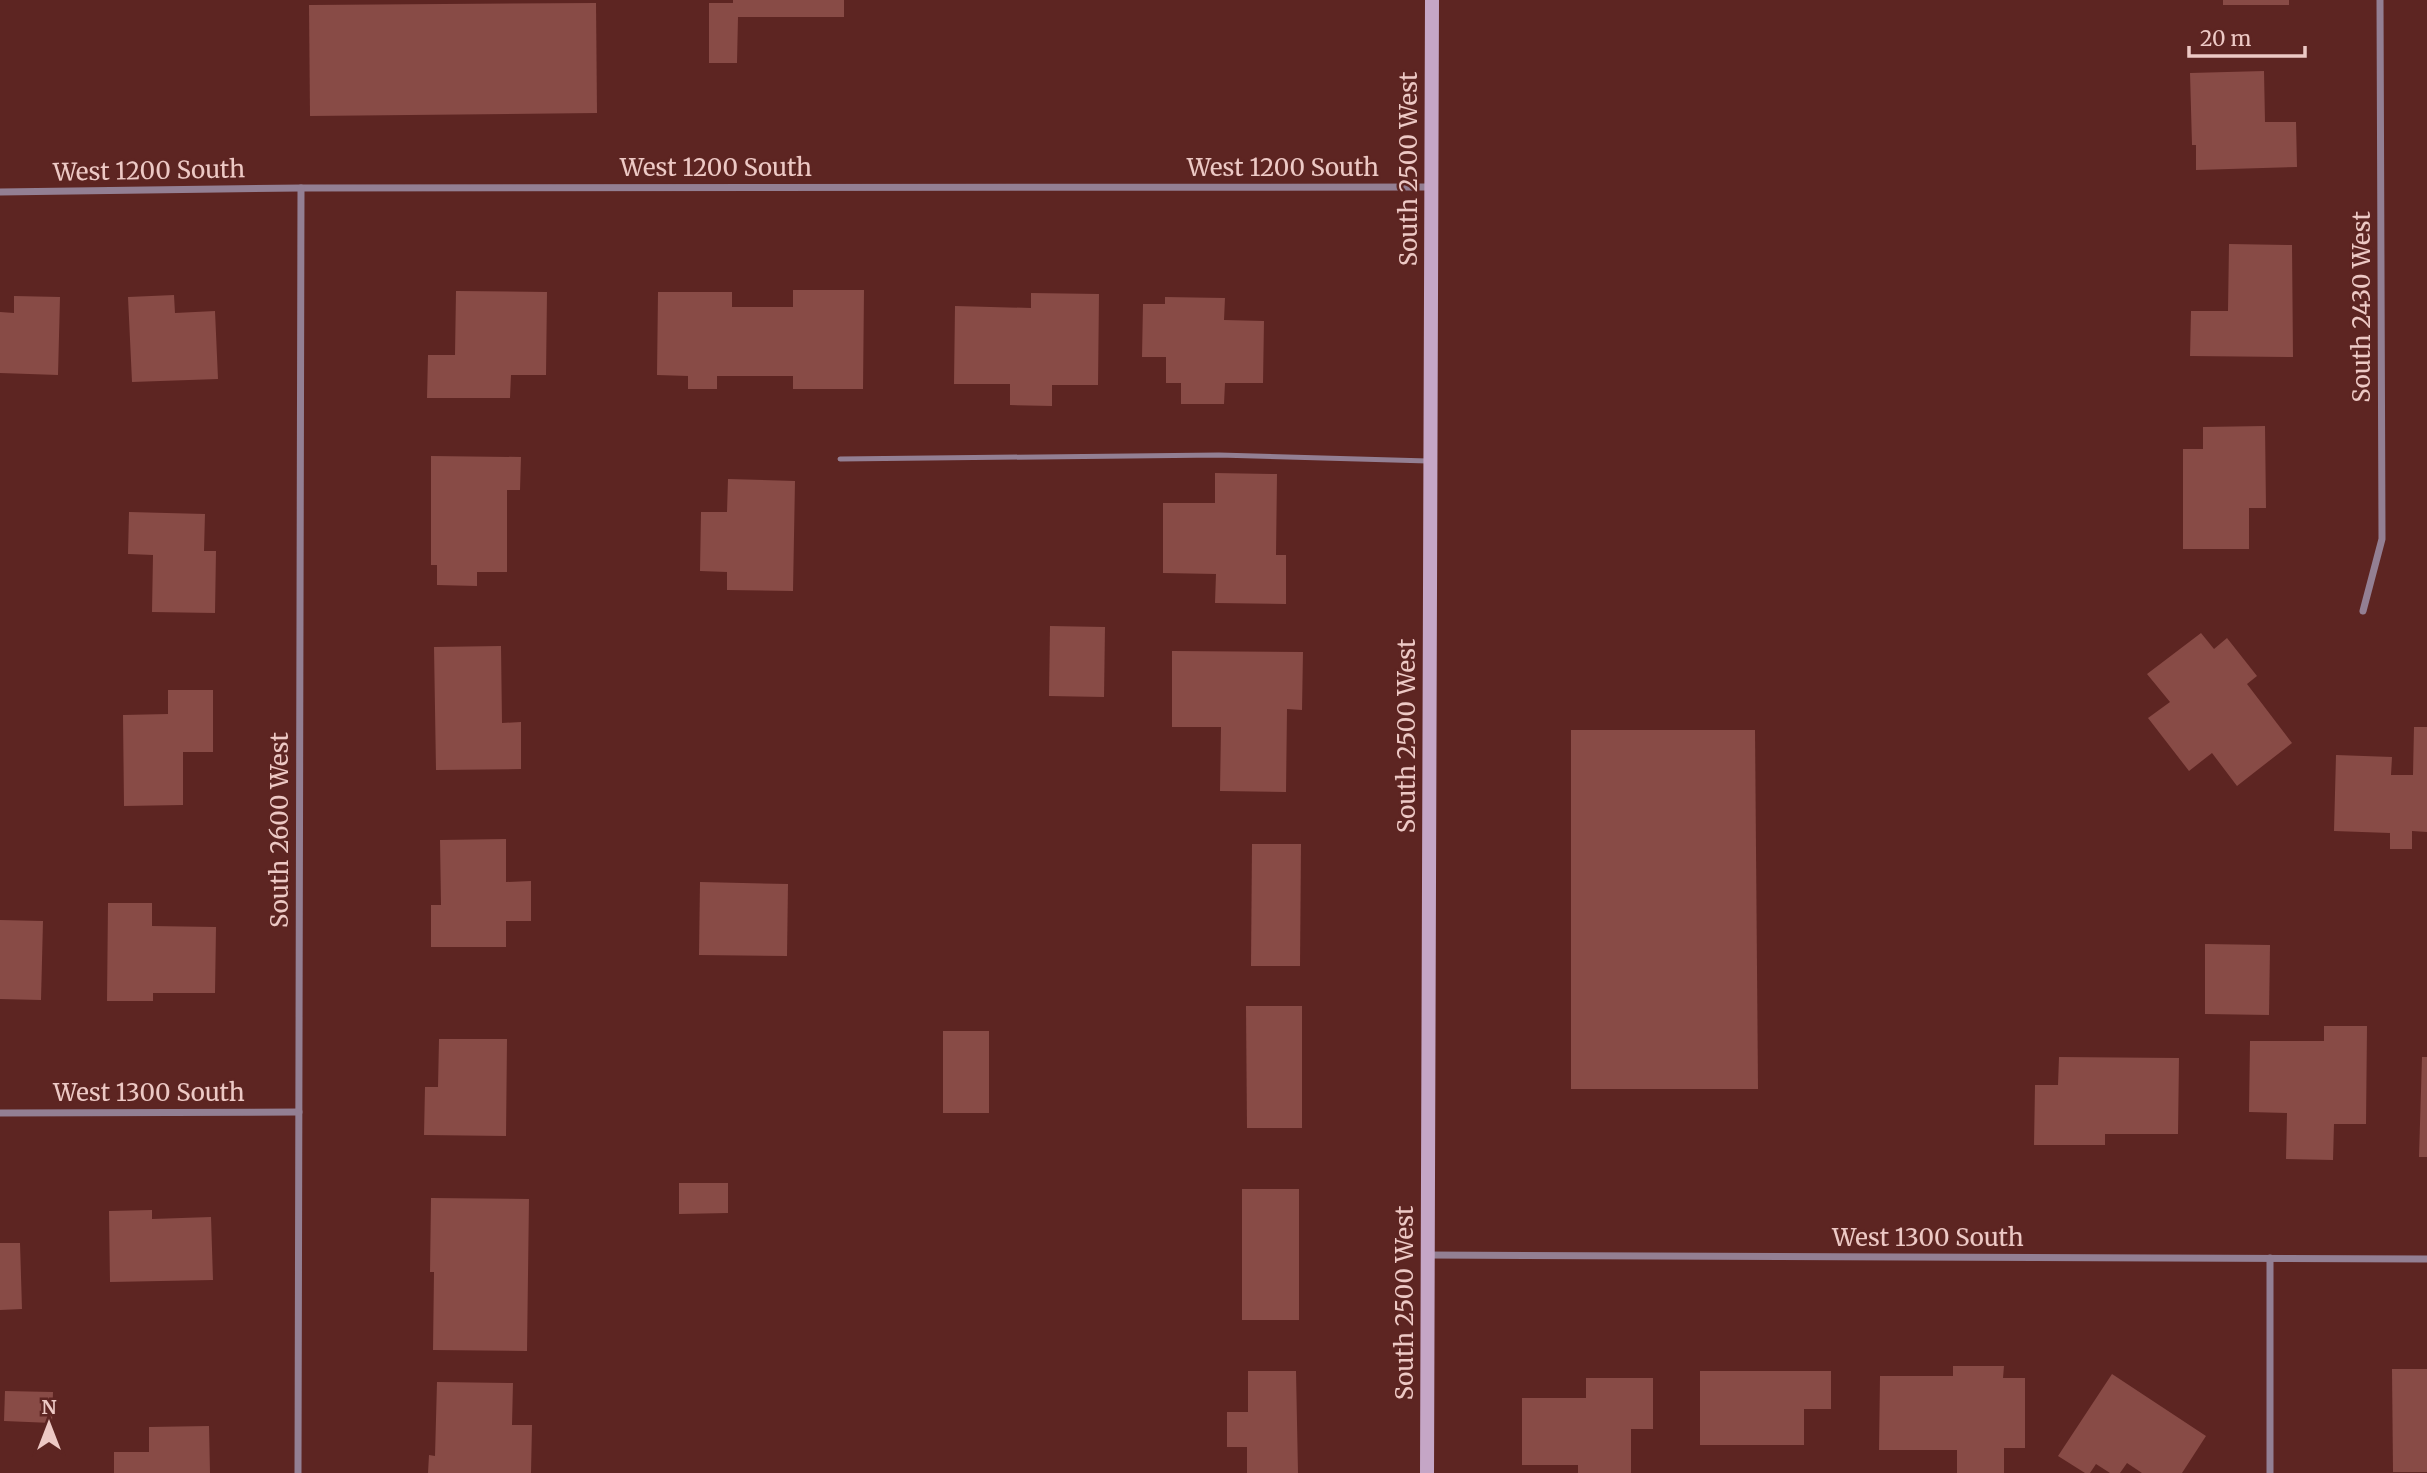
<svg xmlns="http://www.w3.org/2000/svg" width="2427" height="1473" viewBox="0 0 2427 1473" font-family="Merriweather,serif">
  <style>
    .building { fill: #884b46 }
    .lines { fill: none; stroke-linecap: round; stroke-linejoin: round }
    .lane { stroke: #937f93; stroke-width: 5 }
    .street { stroke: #937f93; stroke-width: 7 }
    .secondary { stroke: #c5a6c6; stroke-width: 14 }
    .labels { text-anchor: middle; stroke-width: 5; stroke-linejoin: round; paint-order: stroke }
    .street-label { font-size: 24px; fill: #edc9c5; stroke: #5d2522 }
  </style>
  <rect width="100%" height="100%" fill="#5d2522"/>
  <!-- building -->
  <g class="building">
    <polygon points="733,0 844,0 844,17 738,17 737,63 709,63 709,3 733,3"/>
    <rect x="2223" y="0" width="66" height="5"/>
    <polygon points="596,3 597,113 310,116 309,5"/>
    <polygon points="2264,71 2265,122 2296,122 2297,167 2196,170 2196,145 2192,145 2190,73"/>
    <polygon points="2229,244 2292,245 2293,357 2190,356 2191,311 2228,311"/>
    <polygon points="793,290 864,290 863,389 793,389 793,376 717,376 717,389 688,389 688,376 657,375 658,292 732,292 732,307 793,307"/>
    <polygon points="456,291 547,292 546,375 511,375 510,398 427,398 428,355 455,355"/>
    <polygon points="1031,293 1099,294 1098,385 1052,385 1052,406 1010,405 1010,384 954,384 955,306 1031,308"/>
    <polygon points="174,295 175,313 215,311 218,379 132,382 128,297"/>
    <polygon points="14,296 60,297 58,375 0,373 0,312 14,313"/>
    <polygon points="1165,297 1225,298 1224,320 1264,321 1263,383 1225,383 1224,404 1181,404 1181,383 1166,383 1166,357 1142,357 1143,304 1165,304"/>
    <polygon points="2265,426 2266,508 2249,508 2249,549 2183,549 2183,449 2203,449 2203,427"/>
    <polygon points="431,456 521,457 520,490 507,490 507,572 477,572 477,586 437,585 437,565 431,565"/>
    <polygon points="1215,473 1277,474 1276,555 1286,555 1286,604 1215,603 1216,574 1163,573 1163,503 1215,503"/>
    <polygon points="728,479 795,481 793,591 727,590 727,572 700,571 701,512 727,512"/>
    <polygon points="129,512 205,514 204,551 216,551 215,613 152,612 153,555 128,554"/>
    <polygon points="1050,626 1105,627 1104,697 1049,696"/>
    <polygon points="2201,633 2214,649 2227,638 2257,676 2247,684 2292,743 2237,786 2212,753 2189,771 2148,718 2170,702 2147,674"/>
    <polygon points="501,646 502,723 521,722 521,769 436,770 434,647"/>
    <polygon points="1172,651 1303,652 1302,710 1287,709 1286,792 1220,791 1221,727 1172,727"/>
    <polygon points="168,690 213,690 213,752 183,752 183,805 124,806 123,715 168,714"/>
    <polygon points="2414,727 2427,727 2427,832 2412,831 2412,849 2390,849 2390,833 2334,831 2336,755 2392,757 2391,775 2413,775"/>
    <polygon points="1571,730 1755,730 1758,1089 1571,1089"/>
    <polygon points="506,839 506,882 531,881 531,921 506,921 506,947 431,947 431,905 441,905 440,840"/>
    <polygon points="1252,844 1301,844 1300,966 1251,966"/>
    <polygon points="700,882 788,884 787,956 699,955"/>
    <polygon points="108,903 152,903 152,926 216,927 215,993 153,993 153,1001 107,1001"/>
    <polygon points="0,920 43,921 41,1000 0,999"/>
    <polygon points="2205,944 2270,945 2269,1015 2205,1014"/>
    <polygon points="1246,1006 1302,1006 1302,1128 1247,1128"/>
    <polygon points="2324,1026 2367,1026 2366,1124 2334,1124 2333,1160 2286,1159 2287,1113 2249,1112 2250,1041 2324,1041"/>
    <rect x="943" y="1031" width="46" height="82"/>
    <polygon points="439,1039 507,1039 506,1136 424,1135 425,1087 438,1087"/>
    <polygon points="2059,1057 2179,1058 2178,1134 2105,1134 2105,1145 2034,1145 2035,1085 2058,1085"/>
    <polygon points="2422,1057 2427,1057 2427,1157 2419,1157"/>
    <polygon points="679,1183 728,1183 728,1213 679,1214"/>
    <rect x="1242" y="1189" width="57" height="131"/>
    <polygon points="431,1198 529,1199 527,1351 433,1350 434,1272 430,1272"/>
    <polygon points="152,1210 152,1219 211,1217 213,1280 110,1282 109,1211"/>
    <polygon points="0,1243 20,1243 22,1309 0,1310"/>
    <polygon points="1953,1366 2004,1366 2003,1378 2025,1378 2025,1448 2004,1448 2004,1473 1957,1473 1957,1450 1879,1450 1880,1376 1953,1376"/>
    <polygon points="2392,1369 2427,1369 2427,1472 2393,1472"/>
    <polygon points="1248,1371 1296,1371 1298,1473 1247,1473 1247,1447 1227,1447 1227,1412 1248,1412"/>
    <polygon points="1700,1371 1831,1371 1831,1409 1804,1409 1804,1445 1700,1445"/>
    <polygon points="2112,1374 2206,1436 2182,1473 2142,1473 2127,1463 2120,1473 2110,1473 2096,1464 2090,1473 2085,1473 2058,1456"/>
    <polygon points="1586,1378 1653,1378 1653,1429 1631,1429 1631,1473 1578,1473 1578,1465 1522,1465 1522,1398 1586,1398"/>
    <polygon points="437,1382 513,1383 512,1425 532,1425 531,1473 428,1473 429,1455 435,1456"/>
    <polygon points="5,1391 53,1392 52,1423 4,1421"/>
    <polygon points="209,1426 210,1473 114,1473 114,1452 149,1452 149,1427"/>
  </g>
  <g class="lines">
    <!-- lane -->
    <polyline class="lane" points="840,459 1219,455 1428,461"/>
    <!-- street -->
    <g class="street">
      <polyline points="0,192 301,188 1431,187"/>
      <polyline points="2363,611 2382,539 2380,0"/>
      <polyline points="0,1113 299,1112"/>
      <polyline points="1428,1255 2427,1259"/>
      <polyline points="2270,1258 2270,1473"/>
      <polyline points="298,1473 301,188"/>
    </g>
    <!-- secondary -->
    <polyline class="secondary" points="1427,1473 1432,0"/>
  </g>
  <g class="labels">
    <!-- street labels -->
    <g class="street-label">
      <text x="716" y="176">West 1200 South</text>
      <text x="1283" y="176">West 1200 South</text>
      <text transform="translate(1409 169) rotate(-90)" y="8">South 2500 West</text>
      <text transform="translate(149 171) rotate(-1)" y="8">West 1200 South</text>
      <text transform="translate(2362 307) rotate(-90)" y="8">South 2430 West</text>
      <text transform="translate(1407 736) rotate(-90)" y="8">South 2500 West</text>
      <text transform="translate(280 830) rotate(-90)" y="8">South 2600 West</text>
      <text x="149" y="1101">West 1300 South</text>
      <text x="1928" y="1246">West 1300 South</text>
      <text transform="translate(1405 1303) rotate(-90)" y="8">South 2500 West</text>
    </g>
  </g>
  <!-- north arrow -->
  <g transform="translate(49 1424)" stroke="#5d2522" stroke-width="5" paint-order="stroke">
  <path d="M0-5L12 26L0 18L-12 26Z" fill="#edc9c5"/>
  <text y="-10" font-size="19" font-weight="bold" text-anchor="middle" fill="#edc9c5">N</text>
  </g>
  <!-- scale -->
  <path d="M2189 46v10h116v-10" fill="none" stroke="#edc9c5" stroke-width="3.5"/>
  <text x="2200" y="46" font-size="21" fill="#edc9c5" stroke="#5d2522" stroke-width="5" paint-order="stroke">20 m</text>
</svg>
